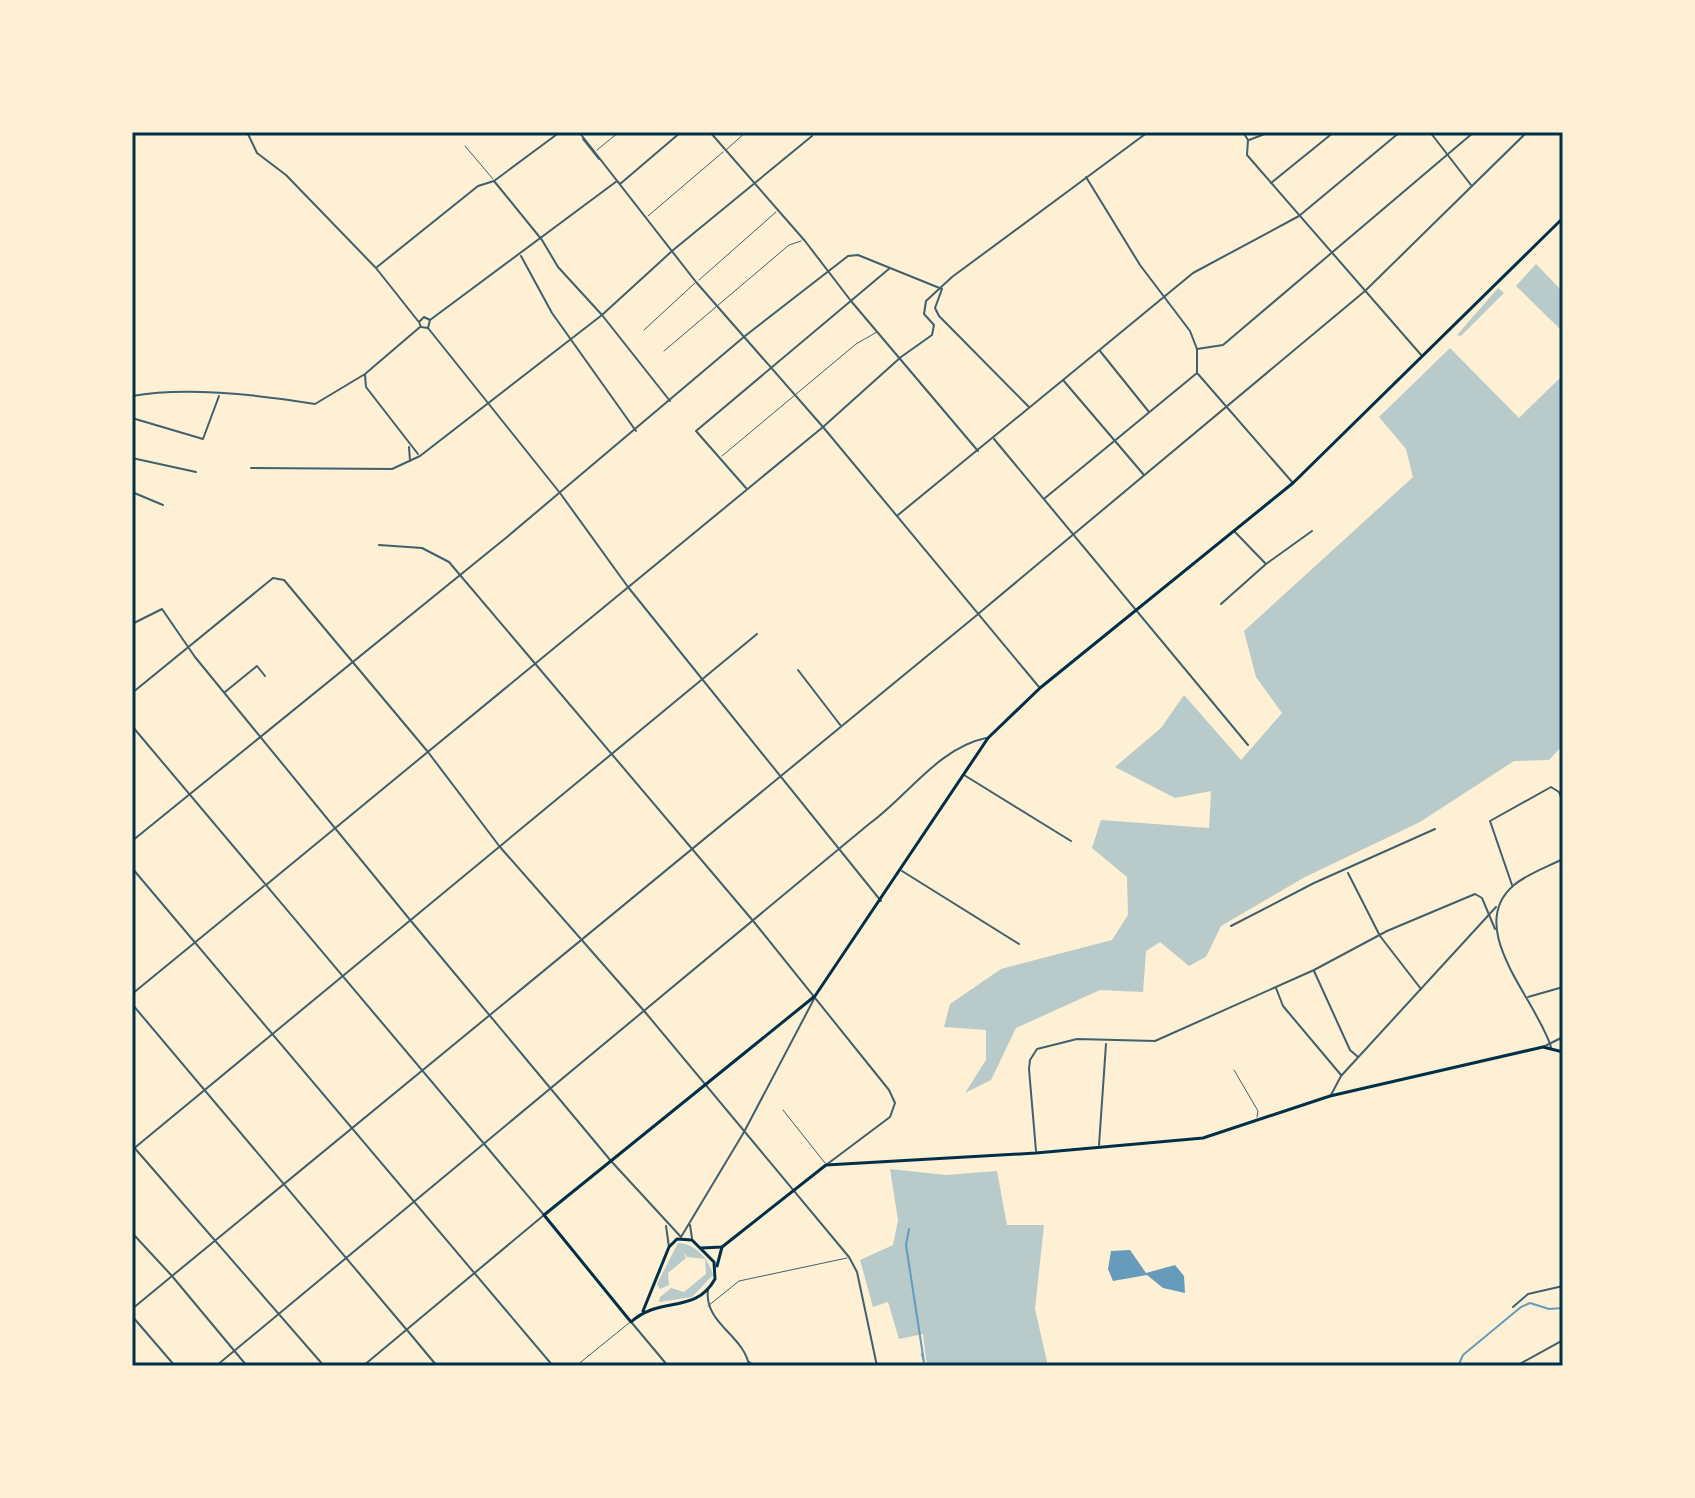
<svg xmlns="http://www.w3.org/2000/svg" width="1695" height="1498" viewBox="0 0 1695 1498" font-family="Commissioner,sans-serif">
  <style>
    .green { fill: #b9caca }
    .water { fill: #669bbc }
    .lines { fill: none; stroke-linecap: round; stroke-linejoin: round }
    .stream { stroke: #669bbc; stroke-width: 2 }
    .service { stroke: #3f606c; stroke-width: 1 }
    .pedestrian { stroke: #3f606c; stroke-width: 1 }
    .minor { stroke: #3f606c; stroke-width: 2 }
    .tertiary { stroke: #3f606c; stroke-width: 2 }
    .secondary { stroke: #003049; stroke-width: 3 }
    .neatline { fill: none; stroke: #003049; stroke-width: 3 }
  </style>
  <rect width="100%" height="100%" fill="#fdf0d5"/>
  <!-- green -->
  <g class="green">
    <polygon points="1536,264 1563,292 1563,332 1516,286"/>
    <polygon points="1498,288 1504,293 1461,336 1457,335"/>
    <polygon points="1450,348 1519,418 1563,375 1563,745 1549,760 1514,761 1420,822 1305,877 1221,926 1206,957 1189,966 1160,942 1146,951 1143,992 1100,990 1016,1028 991,1080 965,1093 986,1060 986,1030 944,1027 950,1004 1001,969 1112,940 1128,915 1127,877 1092,848 1101,820 1209,828 1211,791 1175,798 1115,767 1161,728 1184,695 1241,760 1282,713 1256,677 1244,631 1413,477 1406,449 1379,417"/>
    <polygon points="890,1169 946,1175 997,1171 1007,1225 1044,1225 1035,1309 1048,1366 927,1366 923,1334 899,1339 888,1302 873,1307 860,1260 893,1245 898,1220"/>
    <path d="M678,1243C695,1243 709,1259 713,1275L692,1297L659,1302L660,1297L671,1288L684,1292L706,1274L705,1259L687,1257L683,1252L686,1258L668,1273L669,1285L660,1289L657,1284Z"/>
  </g>
  <!-- water -->
  <polygon class="water" points="1130,1250 1146,1273 1175,1265 1184,1276 1185,1293 1163,1288 1147,1275 1113,1281 1108,1269 1111,1251"/>
  <g class="lines">
    <!-- stream -->
    <g class="stream">
      <polyline points="909,1229 906,1245 924,1362 922,1354"/>
      <polyline points="1015,1366 1027,1364"/>
      <polyline points="1458,1366 1463,1355 1521,1307 1530,1303 1549,1309 1563,1308"/>
    </g>
    <!-- service -->
    <g class="service">
      <polyline points="465,146 493,179"/>
      <polyline points="727,149 746,132"/>
      <polyline points="597,150 619,132"/>
      <polyline points="648,216 723,152"/>
      <polyline points="699,280 776,212"/>
      <polyline points="644,330 695,283"/>
      <polyline points="664,351 789,245 801,241"/>
      <polyline points="722,456 856,344 877,332"/>
      <polyline points="1234,1070 1258,1111 1257,1117"/>
      <polyline points="783,1110 825,1163"/>
    </g>
    <!-- pedestrian -->
    <g class="pedestrian">
      <polyline points="708,1306 739,1281 847,1258"/>
      <polyline points="576,1366 629,1323"/>
    </g>
    <!-- minor -->
    <g class="minor">
      <polyline points="247,132 257,153 286,175 376,268 418,321"/>
      <polyline points="579,132 696,282 823,427 901,357 932,335 934,325 924,314 926,301 952,277 1148,132"/>
      <polyline points="710,132 805,241 851,301 978,451"/>
      <polyline points="1243,132 1248,140 1247,155 1422,356"/>
      <polyline points="1430,132 1471,185"/>
      <polyline points="583,139 599,159"/>
      <polyline points="1249,140 1270,132"/>
      <polyline points="1086,177 1140,265 1190,331 1197,349 1197,373"/>
      <polyline points="494,181 542,240 558,267 602,315 670,401"/>
      <polyline points="1271,183 1334,132"/>
      <polyline points="521,256 552,313 636,431"/>
      <polyline points="377,267 478,186 494,181 560,132"/>
      <polyline points="430,320 428,328 421,327 419,322 424,317 430,320 617,181 620,184 681,132"/>
      <polyline points="1197,349 1223,345 1474,132"/>
      <polyline points="1100,351 1149,412"/>
      <polyline points="1198,374 1293,483"/>
      <polyline points="365,375 366,387 418,454"/>
      <path d="M132,396C187,386 260,395 315,404L365,374L420,327"/>
      <polyline points="132,418 203,439 219,396"/>
      <polyline points="994,439 1248,745"/>
      <polyline points="409,447 410,461"/>
      <polyline points="132,458 196,472"/>
      <polyline points="251,468 392,469 420,456 602,315 672,251 812,136"/>
      <polyline points="1144,475 1063,380 1193,273 1299,216 1400,132"/>
      <polyline points="746,488 696,431 890,268"/>
      <polyline points="132,492 163,505"/>
      <polyline points="1045,498 1197,373"/>
      <polyline points="1234,531 1265,563"/>
      <polyline points="379,545 422,548 449,562 754,922 889,1090 895,1103 890,1117 826,1165"/>
      <polyline points="1221,604 1266,564 1312,531"/>
      <polyline points="978,614 1365,291 1527,132"/>
      <polyline points="132,624 162,609 195,657 411,921 611,1161 681,1237 744,1132 814,999"/>
      <polyline points="798,670 841,726"/>
      <polyline points="225,692 257,666 265,676"/>
      <polyline points="132,693 273,578 284,580 428,752 500,847 645,1012 849,1257 857,1272 877,1366"/>
      <polyline points="964,775 1071,841"/>
      <polyline points="132,841 507,537 745,336 848,256 858,255 942,289 935,308 939,316 1029,407"/>
      <polyline points="132,868 553,1366"/>
      <polyline points="902,871 1019,944"/>
      <polyline points="1348,873 1380,936 1421,989"/>
      <polyline points="1512,885 1490,821 1551,787 1559,792 1563,803"/>
      <polyline points="1231,926 1314,883 1435,829"/>
      <polyline points="1314,971 1350,1050 1358,1057"/>
      <polyline points="1276,988 1283,1006 1341,1075"/>
      <polyline points="132,994 264,886"/>
      <polyline points="1528,997 1563,987"/>
      <polyline points="132,1004 406,1329"/>
      <polyline points="1331,1095 1341,1076 1496,907"/>
      <polyline points="132,1145 324,1366"/>
      <polyline points="1099,1145 1106,1044"/>
      <polyline points="132,1150 757,634"/>
      <polyline points="1036,1151 1029,1069 1030,1060 1037,1049 1077,1039 1155,1041 1314,970 1387,931 1475,894 1482,898 1495,929"/>
      <polyline points="690,1225 692,1238"/>
      <polyline points="666,1226 669,1247"/>
      <polyline points="1513,1307 1528,1294 1563,1286"/>
      <polyline points="132,1309 172,1276 134,1235"/>
      <polyline points="132,1316 175,1366"/>
      <polyline points="632,1323 668,1366"/>
      <polyline points="749,1362 755,1366"/>
      <path d="M216,1366L869,824C907,797 938,748 986,738"/>
      <polyline points="1516,1366 1563,1340"/>
    </g>
    <!-- tertiary -->
    <g class="tertiary">
      <polyline points="428,328 560,493 628,587 881,901"/>
      <polyline points="898,515 1063,380"/>
      <polyline points="132,726 544,1215 363,1366"/>
      <polyline points="266,885 823,427 1039,687"/>
      <polyline points="1543,1047 1563,1037"/>
      <path d="M1551,1047C1537,1000 1463,928 1514,885C1527,874 1547,867 1563,859"/>
      <path d="M708,1289C703,1323 745,1336 749,1366"/>
      <polyline points="407,1330 437,1366"/>
      <polyline points="247,1366 172,1276 977,615"/>
    </g>
    <!-- secondary -->
    <g class="secondary">
      <polyline points="701,1248 722,1247 826,1165 1036,1153 1203,1138 1330,1096 1543,1047 1563,1052"/>
      <polyline points="717,1266 722,1247"/>
      <path d="M643,1311L669,1247L677,1239L692,1240L714,1262L715,1279C695,1315 661,1295 631,1322L544,1215L815,996L988,738L1040,688L1293,483L1563,218"/>
    </g>
  </g>
  <!-- border -->
  <rect width="1695" height="1498" fill="none" stroke="#fdf0d5" stroke-width="268"/>
  <rect x="134" y="134" width="1427" height="1230" class="neatline"/>
</svg>
